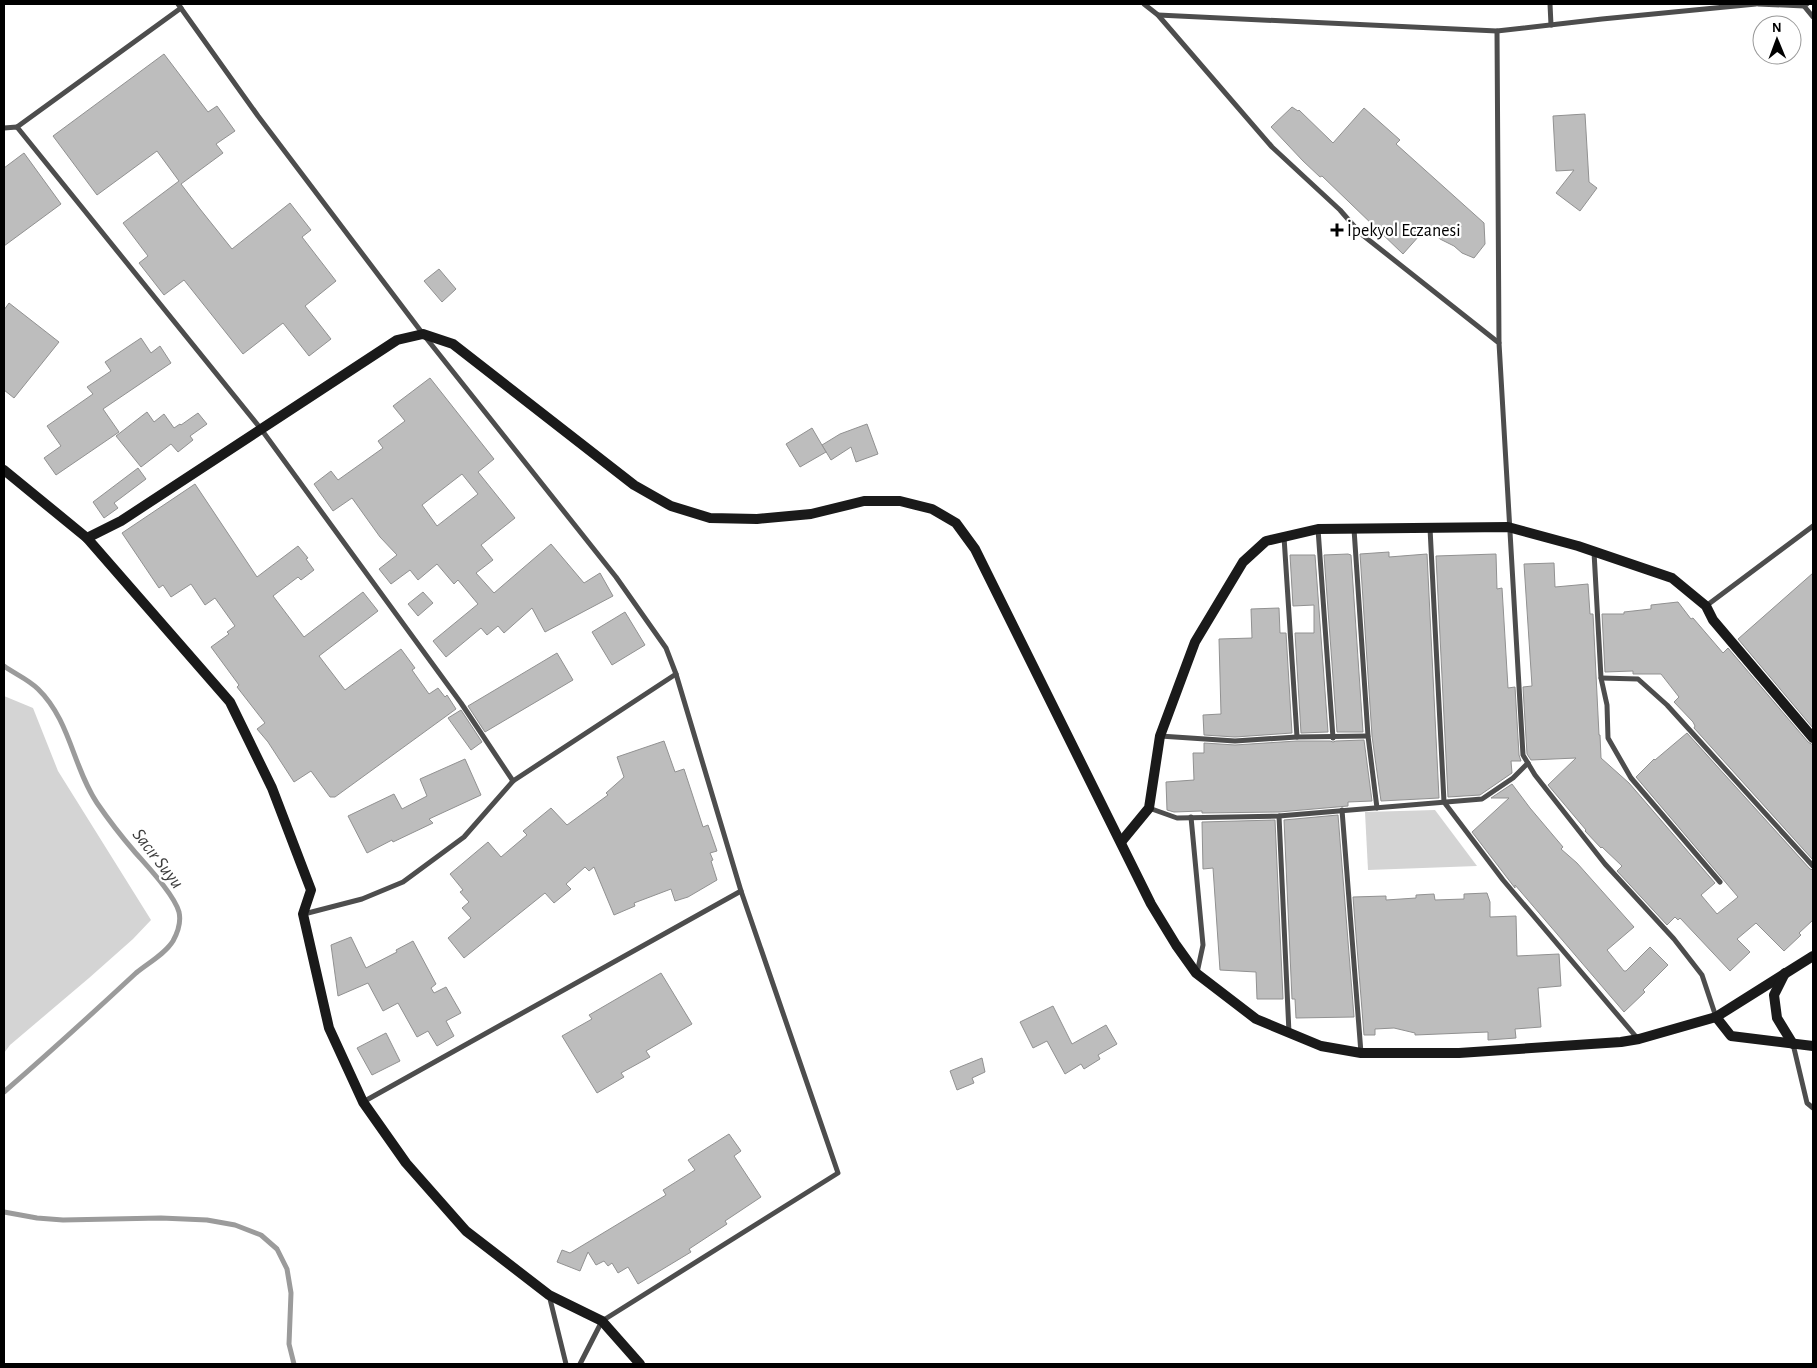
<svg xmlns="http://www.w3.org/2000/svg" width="1817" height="1368" viewBox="0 0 1817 1368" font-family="'Alegreya Sans',sans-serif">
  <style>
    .green { fill: #d4d4d4 }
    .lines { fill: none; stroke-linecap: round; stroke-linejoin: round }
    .stream { stroke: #9b9b9b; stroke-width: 5 }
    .building { fill: #bdbdbd; stroke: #919191; fill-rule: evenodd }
    .street { stroke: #4d4d4d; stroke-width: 5 }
    .secondary { stroke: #1a1a1a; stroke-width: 10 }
    .poi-dot { fill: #000; stroke: #fff; stroke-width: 2 }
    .labels { text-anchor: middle; stroke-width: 4.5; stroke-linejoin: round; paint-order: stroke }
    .poi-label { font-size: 18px; fill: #000; stroke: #fff; text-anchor: start }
    .water-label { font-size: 19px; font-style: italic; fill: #3c3c3c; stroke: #fff }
  </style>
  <rect width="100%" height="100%" fill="#fff"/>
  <!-- green -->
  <g class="green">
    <polygon points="4,696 33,708 58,771 151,920 133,939 89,978 10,1045 4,1053"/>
    <polygon points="1435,810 1477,866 1368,870 1365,812"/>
  </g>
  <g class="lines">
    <!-- stream -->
    <g class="stream">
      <path d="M4,666C15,674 28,679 38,689C70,720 73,767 97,803C108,819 121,836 134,851C146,865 174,894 179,912C181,921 178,932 173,941C165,954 148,963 136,973C93,1013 49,1053 4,1092"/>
      <polyline points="4,1212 37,1218 63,1220 161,1218 207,1220 235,1225 261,1235 277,1249 287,1269 291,1293 289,1344 294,1364"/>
    </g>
  </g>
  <!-- building -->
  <g class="building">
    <polygon points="164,54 208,112 217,106 235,131 216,144 223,153 181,184 200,209 232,249 290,203 311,230 302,237 336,281 305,306 331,339 309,356 283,323 243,354 184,280 164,295 139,263 148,256 123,223 179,181 157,151 97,195 53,136"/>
    <polygon points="1292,107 1298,111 1299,110 1333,143 1364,108 1400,140 1396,144 1484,223 1485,244 1474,258 1462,253 1454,246 1440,239 1427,227 1403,254 1322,176 1320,177 1303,161 1271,127"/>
    <polygon points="1585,114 1589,182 1597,188 1580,211 1556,193 1574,170 1556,171 1553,116"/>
    <polygon points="24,153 61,204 4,246 4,168"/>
    <polygon points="439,269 456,289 442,302 424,281"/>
    <polygon points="9,303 59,342 14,398 4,390 4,310"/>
    <polygon points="141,338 151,353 160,346 171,363 103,409 119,432 56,475 44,458 61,446 47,426 93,394 87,387 111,371 105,362"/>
    <path d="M430,378L494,459L478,472L515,518L481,545L493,560L476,573L494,593L551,544L584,583L600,573L613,596L545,632L532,608L504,633L498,626L487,635L481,628L446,657L433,641L478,604L458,580L454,584L437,564L418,580L410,570L391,584L379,569L397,555L380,537L352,498L333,511L314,484L331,471L338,480L383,448L378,441L405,421L393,406ZM462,474L478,494L437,526L422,505Z"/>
    <polygon points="147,412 154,422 164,414 174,428 180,424 181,425 198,413 207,424 190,436 193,440 178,452 171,444 141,467 116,436"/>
    <polygon points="867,424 878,454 856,462 851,447 831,460 822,445 840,434"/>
    <polygon points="812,428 826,452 800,467 786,444"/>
    <polygon points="138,468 146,479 114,503 118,508 104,518 93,502"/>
    <polygon points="195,484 257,577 298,546 308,558 306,559 314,570 301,580 298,577 273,596 304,637 363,592 378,611 319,656 345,690 401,649 415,668 412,670 429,694 438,688 445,697 447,695 456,709 335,797 330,797 311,771 294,782 268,742 257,729 265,723 237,687 239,685 211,647 229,634 227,632 235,626 215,598 205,605 191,584 171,597 163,585 159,588 122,533"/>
    <polygon points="1389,552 1389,557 1427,554 1439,798 1381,801 1372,736 1360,554"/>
    <polygon points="1348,554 1351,555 1363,732 1337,732 1324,555"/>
    <polygon points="1496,554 1497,589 1502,588 1508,688 1515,687 1519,755 1521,761 1511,761 1512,773 1480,795 1448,797 1436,556"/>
    <polygon points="1290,555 1315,555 1328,732 1301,733 1295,633 1314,633 1314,605 1293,606"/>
    <polygon points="1554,563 1555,587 1588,584 1590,614 1593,614 1599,735 1600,735 1601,758 1629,783 1715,883 1701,895 1717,914 1738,897 1636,777 1654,759 1655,760 1687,733 1810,869 1813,870 1813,920 1799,933 1801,935 1784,951 1756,923 1737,939 1750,952 1730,971 1680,918 1678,920 1675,917 1667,925 1617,871 1622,866 1602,847 1601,848 1585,831 1586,830 1548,785 1576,758 1531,760 1527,754 1523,687 1532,686 1524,564"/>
    <polygon points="1813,573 1813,728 1738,639"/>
    <polygon points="423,592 433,603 418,616 408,604"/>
    <polygon points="1678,602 1691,619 1693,618 1723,653 1728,648 1808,742 1813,745 1813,860 1694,728 1695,726 1693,722 1674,702 1679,697 1661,674 1633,674 1633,671 1605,672 1602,614 1624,614 1624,612 1651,609 1651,605"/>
    <polygon points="1279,608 1280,633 1286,633 1292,733 1235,737 1204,735 1203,715 1221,714 1219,639 1252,638 1251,609"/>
    <polygon points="625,612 645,645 612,665 592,632"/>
    <polygon points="557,653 573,680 485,732 468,706"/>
    <polygon points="461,710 482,742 471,750 448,718"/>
    <polygon points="1364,740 1372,801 1348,802 1348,806 1279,812 1202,813 1202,811 1174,812 1167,810 1166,782 1194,780 1193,753 1204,753 1204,743 1235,745 1297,741 1330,741 1333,742 1336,741"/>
    <polygon points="664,741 675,772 684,769 703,827 708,825 717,851 710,853 713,860 711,861 717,880 688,897 675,901 671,889 634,903 635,906 614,915 594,867 589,871 585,867 566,884 571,889 554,903 545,893 464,958 448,938 471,918 462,908 469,902 460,892 463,890 450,874 488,842 501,857 527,835 523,831 551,808 567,825 608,795 606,793 624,777 617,757"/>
    <polygon points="465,759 481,795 429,819 433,823 393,842 392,840 367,853 348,816 394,794 402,809 427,796 420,779"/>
    <polygon points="1512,784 1530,808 1563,847 1561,849 1577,863 1634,927 1607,950 1624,971 1626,971 1650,947 1668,965 1643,990 1645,992 1624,1012 1515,885 1515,888 1472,832 1509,798 1491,798"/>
    <polygon points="1338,815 1354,1017 1296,1018 1295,999 1292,999 1284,820"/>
    <polygon points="1275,820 1283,999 1257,999 1256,972 1220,970 1213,868 1203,869 1202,822"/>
    <polygon points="1487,893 1490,902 1490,917 1516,916 1517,956 1559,954 1561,986 1538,988 1541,1027 1515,1029 1516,1038 1488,1040 1488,1032 1415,1035 1415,1033 1394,1028 1375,1029 1375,1035 1364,1035 1353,897 1386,896 1386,900 1416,898 1416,895 1434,894 1435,900 1464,899 1464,894"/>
    <polygon points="351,937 366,968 397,952 396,950 413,941 436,984 431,988 434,993 446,987 461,1013 446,1021 454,1036 437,1046 428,1031 417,1037 398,1003 383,1011 368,983 338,996 331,945"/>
    <polygon points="661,973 692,1024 646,1051 650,1057 621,1073 624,1077 597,1093 562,1036 592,1019 589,1015"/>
    <polygon points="1053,1006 1072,1044 1106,1025 1117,1044 1098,1055 1100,1059 1084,1069 1081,1064 1065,1074 1047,1041 1033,1048 1020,1022"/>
    <polygon points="386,1033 400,1061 372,1075 357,1048"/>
    <polygon points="982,1058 985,1072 972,1078 974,1083 957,1090 950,1071"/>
    <polygon points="729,1134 741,1151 734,1156 761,1197 725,1221 727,1224 689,1249 691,1252 638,1284 628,1267 618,1273 612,1263 608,1266 604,1261 596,1265 588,1252 580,1271 557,1262 562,1250 570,1253 666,1195 663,1190 695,1170 688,1160"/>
  </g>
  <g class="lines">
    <!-- street -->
    <g class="street">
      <polyline points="178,4 258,116 423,334 616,577 666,648 676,674 741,891 838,1173 602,1321 580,1364"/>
      <polyline points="1144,4 1158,15 1272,147 1340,210 1360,233 1499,343 1523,755 1535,775 1605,864 1674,939 1702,975 1716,1017"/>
      <polyline points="1550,4 1551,25"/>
      <polyline points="1758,4 1804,6"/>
      <polyline points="1807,4 1804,6 1813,17"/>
      <polyline points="1158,15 1497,31 1602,19 1756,4"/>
      <polyline points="1497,31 1499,343"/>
      <polyline points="17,127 181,8"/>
      <polyline points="4,128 17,127 261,429 461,703 513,781"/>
      <polyline points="1430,528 1444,802 1503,880 1638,1039"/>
      <polyline points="1318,529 1333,738"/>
      <polyline points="1354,529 1368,736 1377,808"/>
      <polyline points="1284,537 1297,737"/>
      <polyline points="1594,552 1601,678 1607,705 1608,738 1631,778 1720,882"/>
      <polyline points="1706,606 1813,526"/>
      <polyline points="1601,678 1638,679 1667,705 1813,866"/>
      <polyline points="1160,736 1235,741 1297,737 1368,736"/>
      <polyline points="1149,808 1177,818 1279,816 1482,799 1513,778 1528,763"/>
      <polyline points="1342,810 1361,1053"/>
      <polyline points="1279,816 1289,1033"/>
      <polyline points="1191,817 1203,945 1197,973"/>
      <polyline points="304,914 362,899 403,882 464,837 513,781 676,674"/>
      <polyline points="1793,1044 1807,1103 1813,1108"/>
      <polyline points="363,1102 741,891"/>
      <polyline points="549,1295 566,1364"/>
    </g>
    <!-- secondary -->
    <g class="secondary">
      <polyline points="4,470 87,538 230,702 272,788 311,890 303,914 329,1028 363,1102 406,1163 466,1231 549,1295 602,1321 640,1364"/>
      <polyline points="87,538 121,521 397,340 423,334 453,344 634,485 671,506 710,518 757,519 811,514 864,501 900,501 932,509 956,523 975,549 1151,904 1176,945 1196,973 1256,1019 1321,1046 1361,1053 1459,1053 1621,1042 1639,1039 1716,1017 1813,956"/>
      <polyline points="1121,842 1149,808 1160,736 1195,642 1243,562 1266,541 1318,529 1508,527 1578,546 1672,578 1706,606 1713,620 1813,738"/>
      <polyline points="1785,973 1774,995 1777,1018 1793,1044"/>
      <polyline points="1716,1017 1731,1036 1813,1046"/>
    </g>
  </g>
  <!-- markers -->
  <path class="poi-dot" d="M1334.5 222.5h5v5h5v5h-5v5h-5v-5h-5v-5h5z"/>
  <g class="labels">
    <!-- poi labels -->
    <g class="poi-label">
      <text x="1347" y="236">İpekyol Eczanesi</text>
    </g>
    <!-- water labels -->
    <g class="water-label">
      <text transform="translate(159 858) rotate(52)" y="7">Sacır Suyu</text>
    </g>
  </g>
  <!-- border -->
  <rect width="1817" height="1368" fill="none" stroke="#000000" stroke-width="10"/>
  <!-- north arrow -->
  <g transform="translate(1777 40) rotate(359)"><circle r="24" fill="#ffffff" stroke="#999999"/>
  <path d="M0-4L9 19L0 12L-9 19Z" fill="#000000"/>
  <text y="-8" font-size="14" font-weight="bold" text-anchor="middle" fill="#000000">N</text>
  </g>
</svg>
